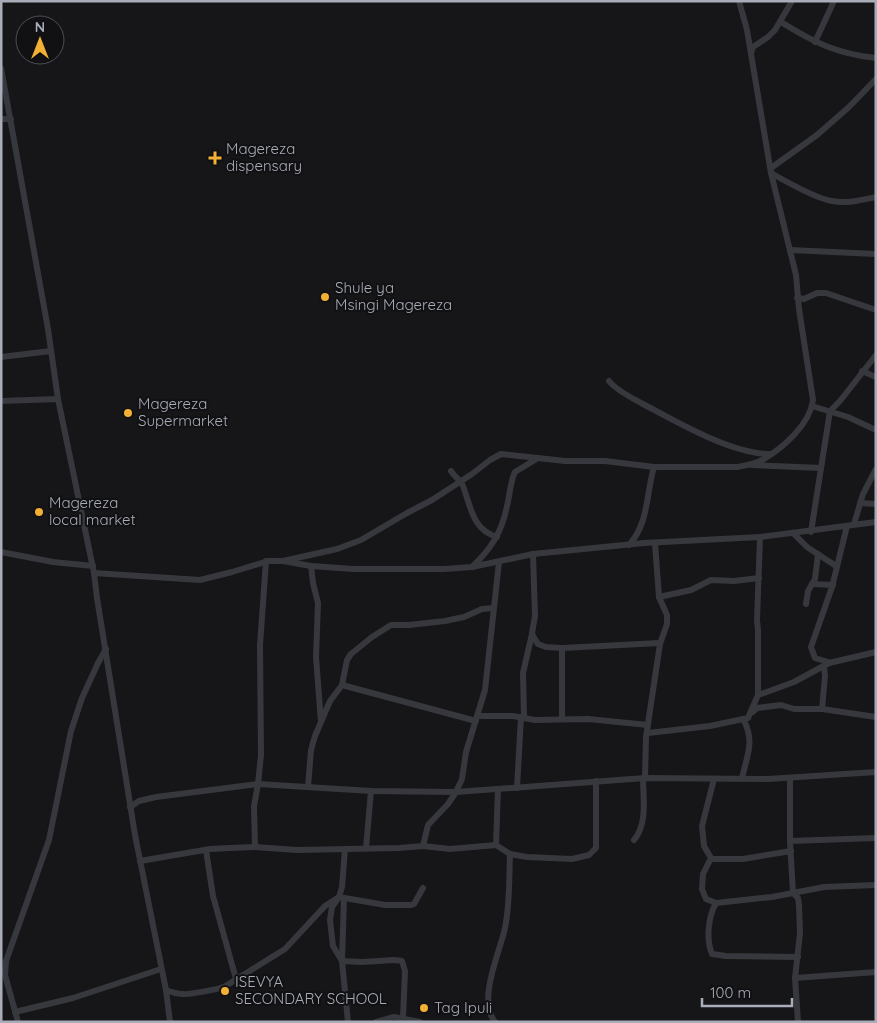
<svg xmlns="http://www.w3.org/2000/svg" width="877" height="1023" viewBox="0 0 877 1023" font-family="Quicksand,sans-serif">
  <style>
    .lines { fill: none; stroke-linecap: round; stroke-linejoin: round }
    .minor { stroke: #37383d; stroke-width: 6 }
    .poi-dot { fill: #f2b134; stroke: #111113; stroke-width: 2 }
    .labels { text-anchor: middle; stroke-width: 4; stroke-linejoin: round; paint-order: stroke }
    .poi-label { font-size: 15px; fill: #a8adb8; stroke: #111113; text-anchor: start }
  </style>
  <rect width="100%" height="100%" fill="#161618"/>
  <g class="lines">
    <!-- minor -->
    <g class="minor">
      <path d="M781,22C813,42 837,54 876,58"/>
      <polyline points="815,42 834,1"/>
      <polyline points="751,53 753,47 768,37 775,30 792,1"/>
      <polyline points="1,68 48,329 58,399 94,573 97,598 135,835 166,990 170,1022"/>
      <polyline points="1,119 11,119"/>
      <polyline points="771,168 817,135 849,107 876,79"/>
      <path d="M771,173C785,181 818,199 832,201C847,204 862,200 876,197"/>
      <polyline points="790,250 876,254"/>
      <polyline points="797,298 804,299 817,293 826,293 876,310"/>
      <polyline points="1,357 51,351"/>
      <polyline points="862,371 876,377"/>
      <path d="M609,381C617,391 632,398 643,404C677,422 733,455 771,454"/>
      <polyline points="1,401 58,399"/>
      <polyline points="812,406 848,417 876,430"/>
      <polyline points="752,465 821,468"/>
      <path d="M451,471C454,476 461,481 463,486C471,507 472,529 497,537"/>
      <polyline points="860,503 876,504"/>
      <polyline points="854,524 863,494 876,469"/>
      <polyline points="811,532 830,411 840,401 876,355"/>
      <polyline points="793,533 807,547 836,566"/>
      <path d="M629,545C649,523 646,494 654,467"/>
      <polyline points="1,552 53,562 93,566"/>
      <polyline points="533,554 535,616 532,633 534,638 538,644 546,647 562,648 660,643"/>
      <path d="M283,561L337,549L361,540L407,513L432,500L472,474L490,460L501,454L565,461H605L654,467H738C747,465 756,464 764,459C784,447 810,424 813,400L799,309L796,275L771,173L747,30L739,1"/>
      <polyline points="311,566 313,583 318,603 316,657 321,722"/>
      <path d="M472,567C491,549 502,532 507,506C510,495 510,482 515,472L538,458"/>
      <polyline points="94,573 200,580 232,572 268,561 283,561 311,566 353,569 444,569 472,567 533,554 644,543 760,537 876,522"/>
      <polyline points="812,584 833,585"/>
      <polyline points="659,597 691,590 711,580 734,581 759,578"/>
      <polyline points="806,604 808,591 815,579 818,554"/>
      <polyline points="562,648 562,719"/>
      <polyline points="829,663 828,662 815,658 811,647 832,587 847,526"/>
      <polyline points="342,685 476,721"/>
      <polyline points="758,695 758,630 757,620 760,537"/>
      <polyline points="822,709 825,676 824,666"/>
      <polyline points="753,712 757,708 781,705 794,709 822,709 876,717"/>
      <polyline points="477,716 513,716 535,720 588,719 648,725"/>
      <polyline points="524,717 523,673 532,634"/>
      <polyline points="648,733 710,726 748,718 758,695 764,693 794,682 829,663 876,652"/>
      <polyline points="645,778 646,737 660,644 667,624 667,615 659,597 655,543"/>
      <polyline points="790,778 790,841 793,893 798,898 799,905 800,933 795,978 798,1022"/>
      <polyline points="714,779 702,826 704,846 711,858 703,874 702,889 706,899 716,903 772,897 824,887 876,885"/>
      <path d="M742,779C746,757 756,742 743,719"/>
      <polyline points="308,787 311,750 315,736 330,701 342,685 347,660 351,654 372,637 391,625 409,625 445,621 464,617 482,609 493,608"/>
      <polyline points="517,788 521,717"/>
      <polyline points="130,807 139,801 156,797 258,784 371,791 456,792 645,778 768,779 876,772"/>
      <path d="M634,840C648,824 643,797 643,778"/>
      <polyline points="790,841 876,838"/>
      <polyline points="496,845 498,789"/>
      <polyline points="423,846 428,825 448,804 456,792 462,779 466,752 485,690 499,562"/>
      <polyline points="255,847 254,806 258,784 261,755 260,645 266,561"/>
      <polyline points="366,848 371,791"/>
      <polyline points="345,849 342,887 339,897 332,907 330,920 333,946 342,961 348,1022"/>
      <polyline points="206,850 213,896 236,979"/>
      <polyline points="711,859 743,859 791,851"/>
      <polyline points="140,861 210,849 230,848 255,847 297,850 399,848 423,846 450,849 496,845 510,854 527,857 572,859 589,855 596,848 596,781"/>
      <polyline points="344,898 342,961 362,962 394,960 402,961 405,971 403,1018"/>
      <path d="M716,903C708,917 706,940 712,954L726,956L798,957"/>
      <polyline points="795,978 876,972"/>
      <path d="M166,990C171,992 177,994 183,994C188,995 219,989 224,987L285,949L325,906L339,897L385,905H411L414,904L423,888"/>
      <polyline points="15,1012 73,998 161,969"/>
      <polyline points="18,1022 5,975 6,961 49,840 71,731 82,698 98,663 106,649"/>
      <polyline points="376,1022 394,1017 420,1022"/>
      <path d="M495,1022C477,1000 500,952 505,928C510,904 509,878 510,854"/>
    </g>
  </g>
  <!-- markers -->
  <g class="poi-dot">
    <path d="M212.5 150.5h5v5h5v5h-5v5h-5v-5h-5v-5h5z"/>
    <circle cx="325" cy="297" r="5"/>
    <circle cx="128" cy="413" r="5"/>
    <circle cx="39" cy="512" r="5"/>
    <circle cx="225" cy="991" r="5"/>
    <circle cx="424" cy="1008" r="5"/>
  </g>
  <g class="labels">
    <!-- poi labels -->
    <g class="poi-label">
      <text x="226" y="154">Magereza<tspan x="226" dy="17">dispensary</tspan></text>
      <text x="335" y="293">Shule ya<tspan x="335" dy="17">Msingi Magereza</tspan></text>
      <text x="138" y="409">Magereza<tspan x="138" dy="17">Supermarket</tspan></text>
      <text x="49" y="508">Magereza<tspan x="49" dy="17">local market</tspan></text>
      <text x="235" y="987">ISEVYA<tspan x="235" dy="17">SECONDARY SCHOOL</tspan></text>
      <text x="434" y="1013">Tag Ipuli</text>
    </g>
  </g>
  <!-- border -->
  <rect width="877" height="1023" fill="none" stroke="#a8adb8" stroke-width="5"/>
  <!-- north arrow -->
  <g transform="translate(40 40)"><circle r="24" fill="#111113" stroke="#4d4f55"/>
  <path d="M0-4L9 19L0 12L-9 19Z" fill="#f2b134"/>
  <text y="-8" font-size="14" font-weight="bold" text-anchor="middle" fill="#a8adb8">N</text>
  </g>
  <!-- scale -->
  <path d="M702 998v8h90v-8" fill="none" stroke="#a8adb8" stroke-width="2.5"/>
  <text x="710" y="998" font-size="15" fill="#a8adb8" stroke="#111113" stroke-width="4" paint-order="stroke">100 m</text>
</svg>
